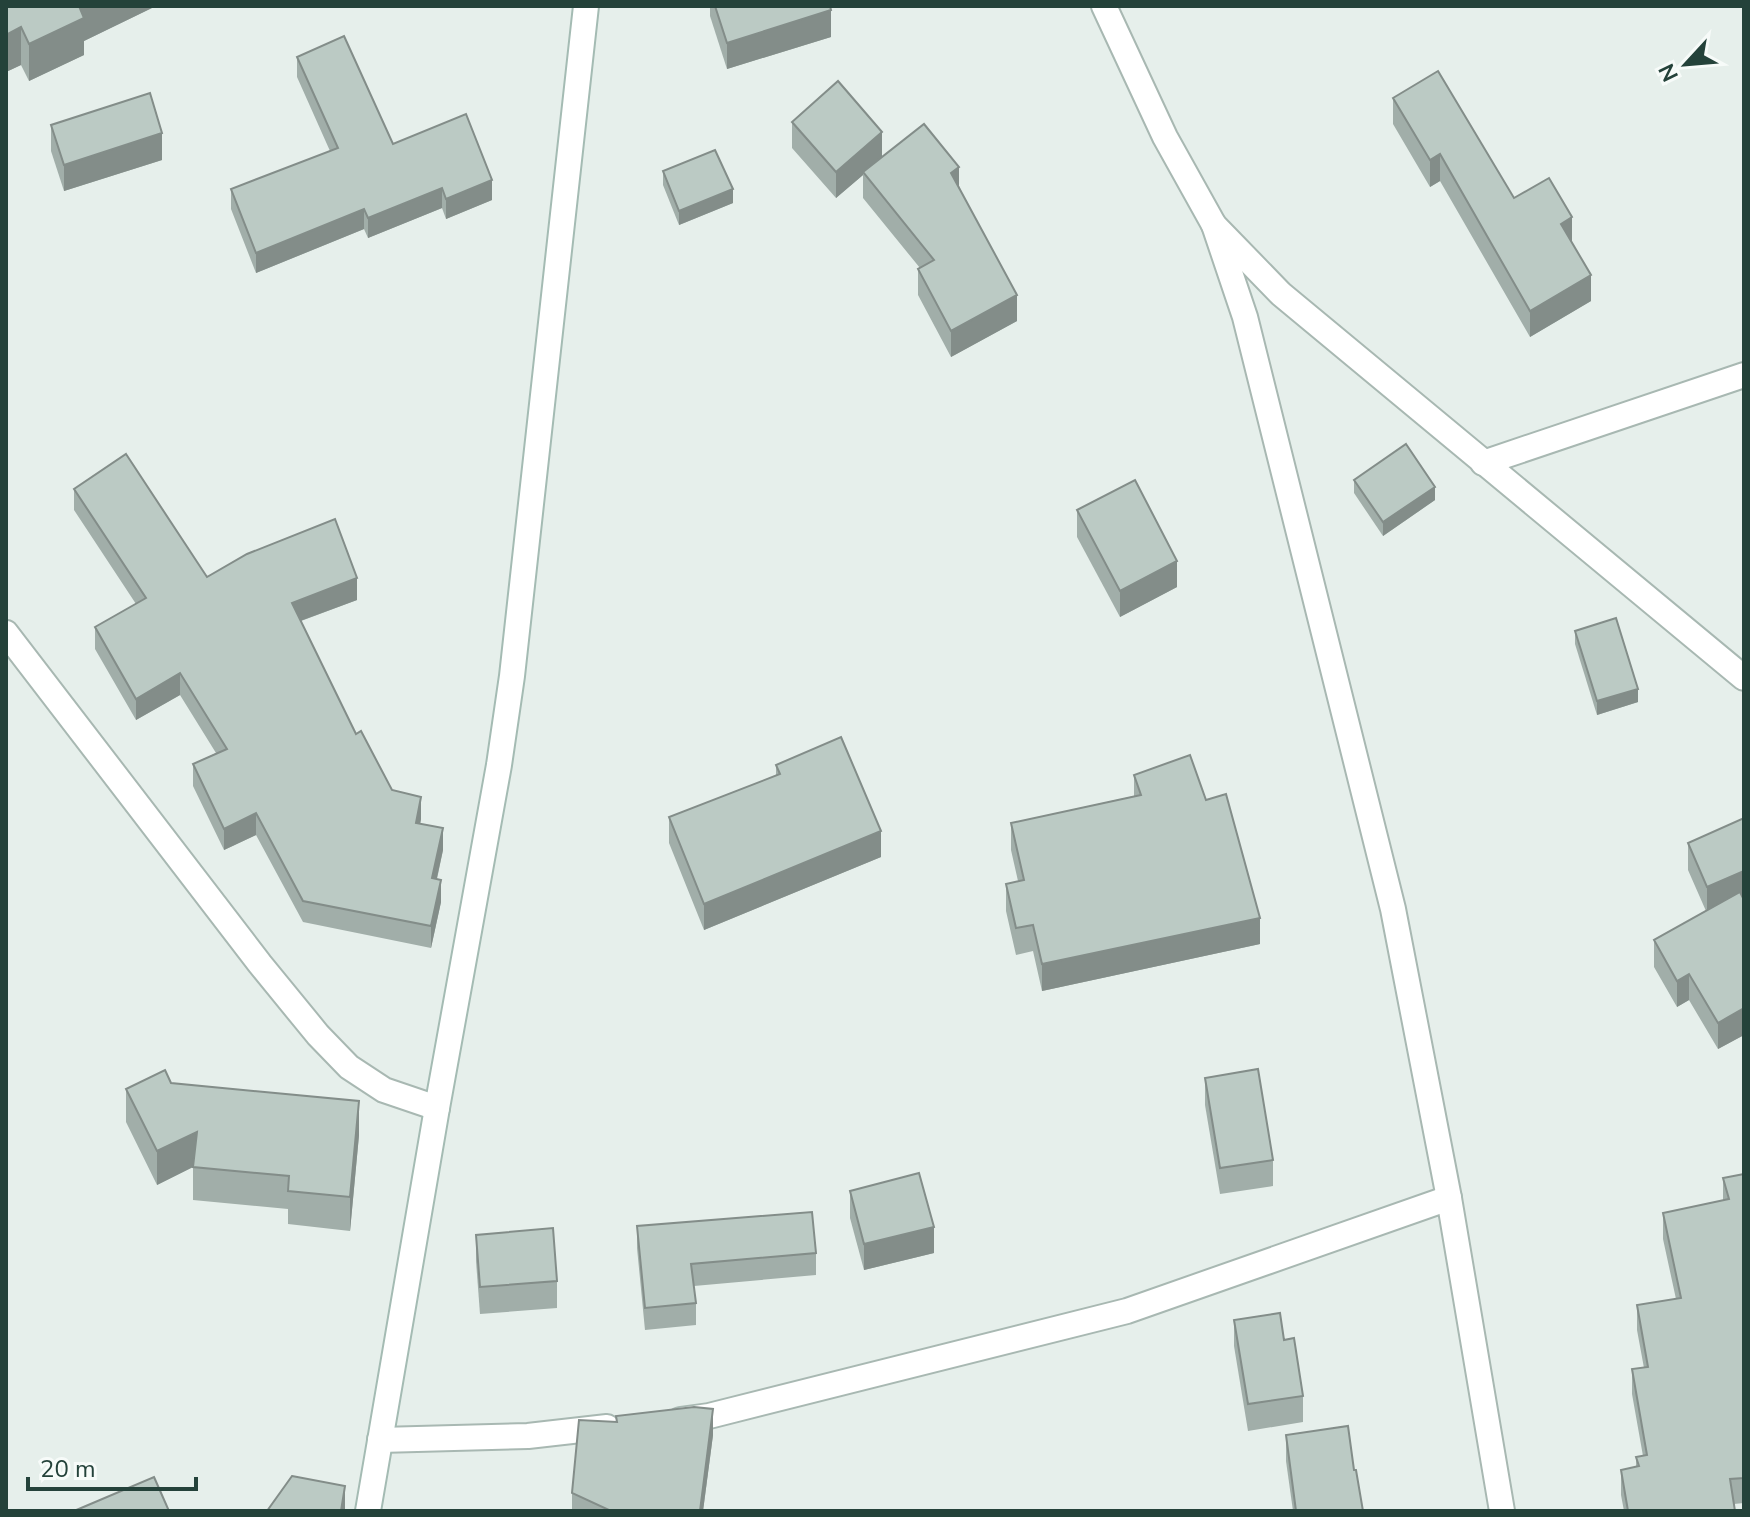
<svg xmlns="http://www.w3.org/2000/svg" width="1750" height="1517" viewBox="0 0 1750 1517" font-family="'Nunito Sans',sans-serif">
  <style>
    .lines { fill: none; stroke-linecap: round; stroke-linejoin: round }
    .street-casing { stroke: #a8b8b2; stroke-width: 28 }
    .secondary-casing { stroke: #a4bbb3; stroke-width: 28 }
    .street { stroke: #fff; stroke-width: 24 }
    .secondary { stroke: #fff; stroke-width: 24 }
    .wall { fill: #a1aea9 }
    .shaded-wall { fill: #838d89 }
    .building { fill: #bbcac4; stroke: #838d89; stroke-width: 2 }
  </style>
  <rect width="100%" height="100%" fill="#e6efeb"/>
  <g class="lines">
    <!-- street casing -->
    <g class="street-casing">
      <g id="street">
        <polyline points="1104,6 1165,137 1214,225 1281,294 1744,678"/>
        <polyline points="1214,225 1245,317 1393,909 1449,1198 1502,1511"/>
        <polyline points="1483,463 1744,375"/>
        <polyline points="6,633 260,964 318,1035 349,1067 384,1090 437,1108"/>
        <polyline points="680,1420 709,1416 1127,1311 1449,1198"/>
        <polyline points="380,1440 528,1436 607,1427"/>
      </g>
    </g>
    <!-- secondary casing -->
    <g class="secondary-casing">
      <polyline id="secondary" points="368,1511 437,1108 499,765 512,676 586,6"/>
    </g>
    <!-- street -->
    <use href="#street" class="street"/>
    <!-- secondary -->
    <use href="#secondary" class="secondary"/>
  </g>
  <!-- wall -->
  <g class="wall">
    <polygon points="6,6 154,6 154,7 84,41 84,55 29,81 21,65 6,72"/>
    <polygon points="710,6 830,6 831,37 727,69 710,16"/>
    <polygon points="297,57 393,144 492,200 446,219 442,208 368,238 364,229 256,273 231,209 231,189 330,151 297,77"/>
    <polygon points="1393,98 1514,198 1572,243 1591,301 1530,337 1440,181 1430,187 1393,124"/>
    <polygon points="792,122 959,186 1017,321 951,357 918,295 918,269 920,268 863,198 863,175 836,198 792,148"/>
    <polygon points="51,125 162,160 64,191 51,151"/>
    <polygon points="663,171 733,203 679,225 663,185"/>
    <polygon points="1354,480 1435,500 1383,536 1354,493"/>
    <polygon points="74,489 207,577 357,600 301,621 356,734 392,790 421,819 420,824 443,850 437,879 441,902 431,948 303,922 256,835 224,850 193,786 193,764 216,753 180,695 136,720 95,649 95,627 136,604 74,510"/>
    <polygon points="1077,510 1177,587 1120,617 1077,537"/>
    <polygon points="1575,631 1638,702 1597,715 1575,644"/>
    <polygon points="776,765 881,857 704,930 669,843 669,817 776,776"/>
    <polygon points="1134,775 1206,800 1260,944 1042,991 1033,951 1016,955 1006,911 1006,884 1018,881 1011,850 1011,823 1134,796"/>
    <polygon points="1688,843 1744,900 1744,1035 1718,1049 1689,1000 1677,1007 1654,967 1654,940 1706,911 1688,870"/>
    <polygon points="1205,1078 1273,1160 1273,1186 1220,1194 1205,1105"/>
    <polygon points="171,1083 359,1135 350,1231 288,1224 288,1209 193,1200 193,1167 157,1185 126,1122 126,1089"/>
    <polygon points="1744,1174 1744,1503 1734,1504 1735,1511 1624,1511 1621,1495 1621,1470 1636,1467 1636,1457 1643,1456 1632,1394 1632,1369 1644,1368 1637,1330 1637,1305 1676,1299 1663,1239 1663,1213 1723,1200 1723,1178"/>
    <polygon points="850,1191 934,1253 864,1270 850,1218"/>
    <polygon points="637,1226 816,1253 816,1275 694,1286 696,1303 696,1325 645,1330 637,1248"/>
    <polygon points="476,1235 557,1281 557,1308 480,1314 476,1261"/>
    <polygon points="1234,1320 1284,1340 1303,1396 1303,1422 1248,1431 1234,1346"/>
    <polygon points="616,1416 713,1435 703,1511 572,1511 572,1493 616,1422"/>
    <polygon points="1286,1435 1354,1470 1363,1511 1293,1511 1286,1461"/>
  </g>
  <!-- shaded-wall -->
  <g class="shaded-wall">
    <polygon points="79,6 154,6 154,7 84,41 84,55 29,81 29,44"/>
    <polygon points="831,10 831,37 727,69 727,43"/>
    <polygon points="21,27 21,65 6,72 6,35"/>
    <polygon points="882,132 882,158 863,172 863,175 836,198 836,172"/>
    <polygon points="162,133 162,160 64,191 64,165"/>
    <polygon points="1440,154 1440,181 1430,187 1430,160"/>
    <polygon points="959,167 959,193 951,173"/>
    <polygon points="492,180 492,200 446,219 446,199"/>
    <polygon points="442,188 442,208 368,238 368,218"/>
    <polygon points="733,189 733,203 679,225 679,211"/>
    <polygon points="364,209 364,229 256,273 256,253"/>
    <polygon points="1572,217 1572,243 1561,224"/>
    <polygon points="1591,275 1591,301 1530,337 1530,311"/>
    <polygon points="1017,295 1017,321 951,357 951,331"/>
    <polygon points="1435,487 1435,500 1383,536 1383,522"/>
    <polygon points="1177,561 1177,587 1120,617 1120,591"/>
    <polygon points="357,578 357,600 292,624 292,603"/>
    <polygon points="180,673 180,695 136,720 136,699"/>
    <polygon points="1638,689 1638,702 1597,715 1597,701"/>
    <polygon points="421,797 421,819 416,845 416,823"/>
    <polygon points="256,813 256,835 224,850 224,829"/>
    <polygon points="443,828 443,850 432,900 432,878"/>
    <polygon points="881,831 881,857 704,930 704,904"/>
    <polygon points="1744,871 1744,897 1707,913 1707,887"/>
    <polygon points="441,880 441,902 431,948 431,926"/>
    <polygon points="1260,918 1260,944 1042,991 1042,964"/>
    <polygon points="1689,974 1689,1000 1677,1007 1677,981"/>
    <polygon points="1744,1008 1744,1035 1718,1049 1718,1023"/>
    <polygon points="359,1101 359,1135 350,1231 350,1197"/>
    <polygon points="197,1132 197,1165 157,1185 157,1151"/>
    <polygon points="934,1227 934,1253 864,1270 864,1244"/>
    <polygon points="713,1409 713,1435 703,1511 700,1511"/>
    <polygon points="345,1486 345,1511 341,1511"/>
  </g>
  <!-- building -->
  <g class="building">
    <polygon points="6,6 79,6 84,18 29,44 21,27 6,35"/>
    <polygon points="715,6 830,6 831,10 727,43"/>
    <polygon points="344,36 393,144 466,114 492,180 446,199 442,188 368,218 364,209 256,253 231,189 338,148 297,57"/>
    <polygon points="1438,71 1514,198 1549,178 1572,217 1561,224 1591,275 1530,311 1440,154 1430,160 1393,98"/>
    <polygon points="838,81 882,132 836,172 792,122"/>
    <polygon points="150,93 162,133 64,165 51,125"/>
    <polygon points="924,124 959,167 951,173 1017,295 951,331 918,269 934,260 863,172"/>
    <polygon points="715,150 733,189 679,211 663,171"/>
    <polygon points="1406,444 1435,487 1383,522 1354,480"/>
    <polygon points="126,454 207,577 247,554 335,519 357,578 292,603 356,734 361,731 392,790 421,797 416,823 443,828 432,878 441,880 431,926 303,901 256,813 224,829 193,764 227,749 180,673 136,699 95,627 146,598 74,489"/>
    <polygon points="1135,480 1177,561 1120,591 1077,510"/>
    <polygon points="1616,618 1638,689 1597,701 1575,631"/>
    <polygon points="841,737 881,831 704,904 669,817 780,774 776,765"/>
    <polygon points="1190,755 1206,800 1226,794 1260,918 1042,964 1033,925 1016,928 1006,884 1024,880 1011,823 1141,795 1134,775"/>
    <polygon points="1744,818 1744,871 1707,887 1688,843"/>
    <polygon points="1740,892 1744,900 1744,1008 1718,1023 1689,974 1677,981 1654,940"/>
    <polygon points="1258,1069 1273,1160 1220,1168 1205,1078"/>
    <polygon points="165,1070 171,1083 359,1101 350,1197 288,1191 289,1176 193,1167 197,1132 157,1151 126,1089"/>
    <polygon points="919,1173 934,1227 864,1244 850,1191"/>
    <polygon points="1744,1174 1744,1478 1730,1479 1735,1511 1628,1511 1621,1470 1639,1466 1636,1457 1647,1455 1632,1369 1648,1367 1637,1305 1681,1298 1663,1213 1729,1199 1723,1178"/>
    <polygon points="812,1212 816,1253 691,1264 696,1303 645,1308 637,1226"/>
    <polygon points="553,1228 557,1281 480,1287 476,1235"/>
    <polygon points="1280,1313 1284,1340 1294,1338 1303,1396 1248,1404 1234,1320"/>
    <polygon points="694,1407 713,1409 700,1511 611,1511 572,1493 579,1420 617,1422 616,1416"/>
    <polygon points="1348,1426 1354,1470 1356,1470 1363,1511 1296,1511 1286,1435"/>
    <polygon points="292,1476 345,1486 341,1511 267,1511"/>
    <polygon points="154,1477 169,1511 74,1511"/>
  </g>
  <!-- border -->
  <rect width="1750" height="1517" fill="none" stroke="#24423a" stroke-width="16"/>
  <!-- north arrow -->
  <g transform="translate(1686 64) rotate(244)" stroke="#f7fbf9" stroke-width="6" paint-order="stroke">
  <path d="M0-6L14 30L0 20L-14 30Z" fill="#24423a"/>
  <text y="-12" font-size="22" font-weight="bold" text-anchor="middle" fill="#24423a">N</text>
  </g>
  <!-- scale -->
  <path d="M28 1477v12h168v-12" fill="none" stroke="#24423a" stroke-width="4"/>
  <text x="40" y="1477" font-size="24" fill="#24423a" stroke="#f7fbf9" stroke-width="6" paint-order="stroke">20 m</text>
</svg>
